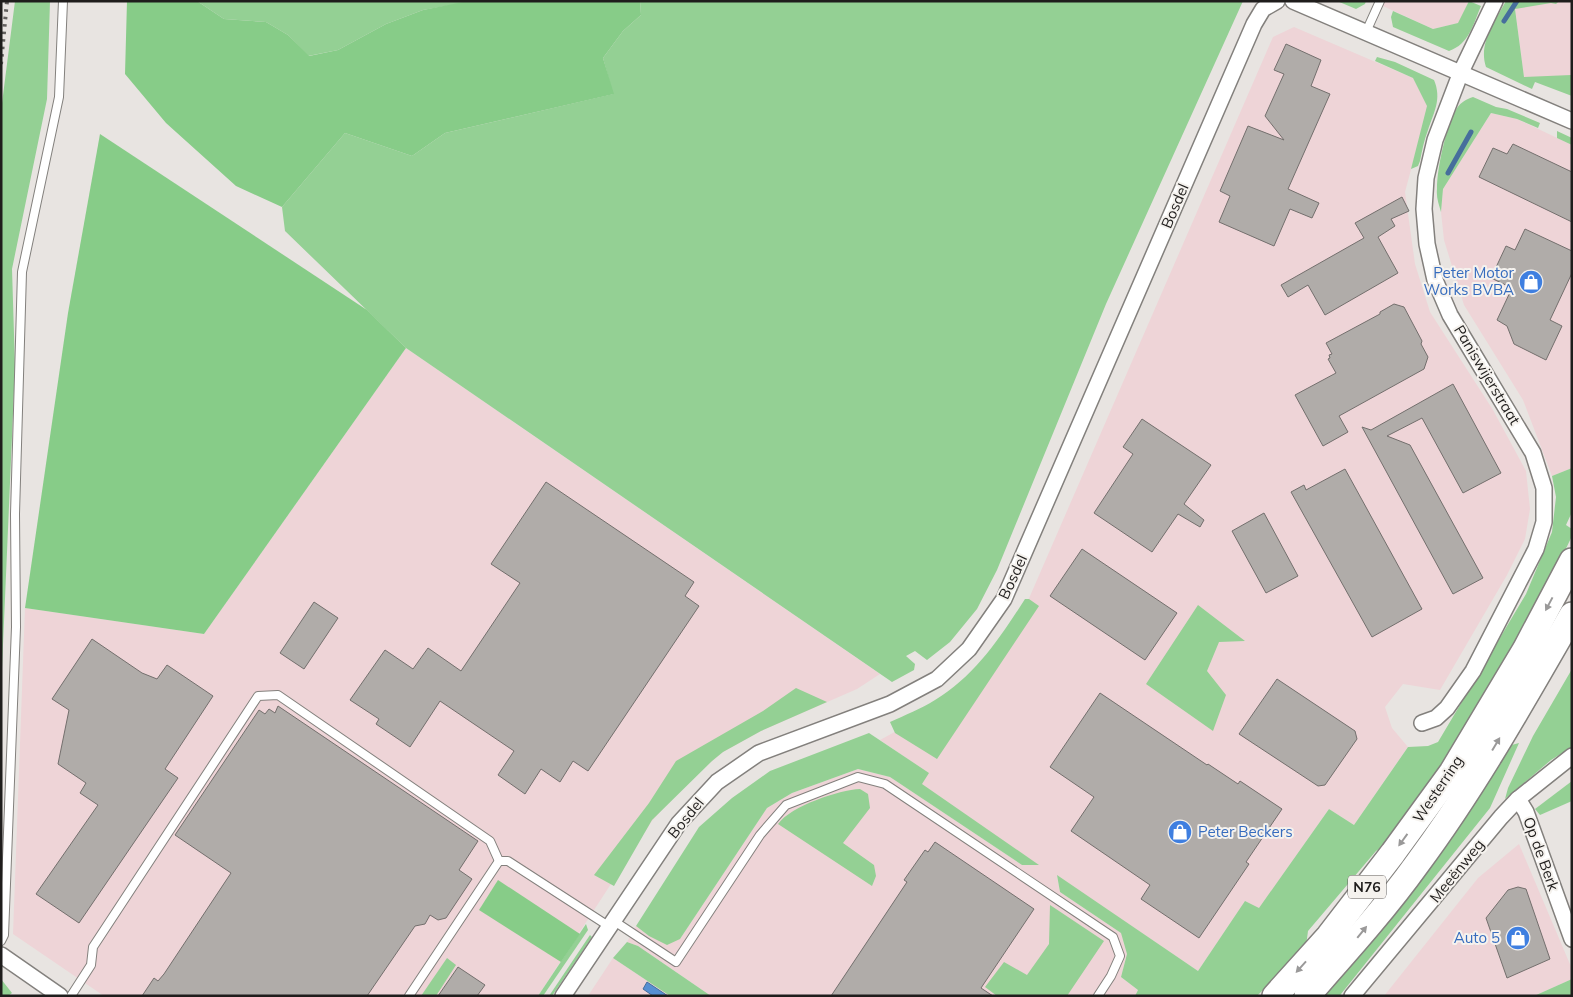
<svg xmlns="http://www.w3.org/2000/svg" width="1573" height="997" viewBox="0 0 1573 997" font-family="Mulish,sans-serif">
  <style>
    .industrial { fill: #eed4d7 }
    .green { fill: #94d094 }
    .forest { fill: #87cc88 }
    .water { fill: #5790d3; stroke: #466e9c }
    .lines { fill: none; stroke-linecap: round; stroke-linejoin: round }
    .stream { stroke: #466e9c; stroke-width: 5 }
    .building { fill: #b0aca9; stroke: #736f6d }
    .service-casing { stroke: #83807d; stroke-width: 10 }
    .minor-casing { stroke: #83807d; stroke-width: 18 }
    .trunk-casing { stroke: #83807d; stroke-width: 28 }
    .service { stroke: #fff; stroke-width: 8 }
    .minor { stroke: #fff; stroke-width: 15 }
    .trunk { stroke: #fff; stroke-width: 25 }
    .rail { stroke: #625f5d; stroke-width: 4; stroke-dasharray: 2.5 5; stroke-linecap: butt }
    .oneway { fill: #9a9999 }
    .labels { text-anchor: middle; stroke-width: 4; stroke-linejoin: round; paint-order: stroke }
    .shield { fill: #f5f2ee; stroke: #5f5d5b; stroke-width: 1 }
    .shield-label { font-size: 14px; font-weight: bold; fill: #1f1d1c }
    .street-label { font-size: 15px; fill: #1f1d1c; stroke: #f5f2ee }
    .shop-label { font-size: 15px; fill: #366cbe; stroke: #f5f2ee; text-anchor: end }
  </style>
  <rect width="100%" height="100%" fill="#e8e4e1"/>
  <!-- industrial -->
  <g class="industrial">
    <polygon points="1372,1 1469,1 1459,23 1433,29"/>
    <polygon points="1558,1 1572,1 1572,76 1524,78 1515,8"/>
    <polygon points="1294,27 1413,78 1428,106 1405,192 1415,264 1430,312 1493,410 1526,471 1530,509 1525,539 1507,575 1440,690 1403,684 1385,707 1392,728 1408,747 1354,825 1329,809 1259,909 1245,902 1198,971 1057,876 1060,892 1121,933 1127,954 1121,977 1138,990 1135,996 711,996 638,946 627,942 636,926 649,936 680,939 767,808 792,793 858,769 890,777 1022,865 1038,865 921,784 928,773 880,740 960,696 1027,603 1273,37"/>
    <polygon points="1491,113 1517,119 1572,145 1572,468 1552,476 1523,400 1464,305 1444,240 1441,212 1443,189"/>
    <polygon points="406,348 880,674 857,689 761,731 723,752 686,783 652,821 538,996 104,996 13,934 25,608 204,634"/>
    <polygon points="1519,844 1572,969 1572,979 1534,996 1384,996 1478,878"/>
    <polygon points="613,958 670,996 588,996"/>
  </g>
  <!-- green -->
  <g class="green">
    <polygon points="15,1 50,1 47,99 12,269 15,367 1,691 1,111"/>
    <polygon points="197,1 474,1 423,10 386,24 338,50 308,56 288,35 266,22 224,19"/>
    <polygon points="640,1 1243,1 1106,304 997,570 977,609 950,642 927,660 915,651 906,656 915,664 914,670 892,682 406,348 285,231 282,207 345,133 412,156 445,133 613,94 603,58 623,31 641,15"/>
    <polygon points="1337,1 1366,1 1365,4 1356,9"/>
    <path d="M1469,1L1481,6C1473,25 1469,44 1449,51L1393,27L1391,17L1393,11L1433,29L1458,23Z"/>
    <path d="M1506,1H1559L1556,4L1551,3L1515,9L1524,77L1571,75L1572,96L1535,82L1532,89L1486,67C1478,44 1495,21 1506,1Z"/>
    <path d="M1377,57L1395,62L1434,80C1442,99 1434,112 1428,130C1424,140 1422,151 1420,161L1418,166L1411,169L1427,106L1413,78L1375,61Z"/>
    <path d="M1473,97L1496,107L1507,109L1540,123L1538,128L1517,119L1491,113L1443,189L1441,212C1439,205 1436,197 1437,189C1437,168 1446,126 1457,108C1461,102 1467,99 1473,97Z"/>
    <polygon points="1557,131 1572,138 1572,145 1557,138"/>
    <polygon points="1572,468 1572,512 1566,525 1572,529 1572,536 1539,605 1453,752 1385,845 1376,851 1308,931 1306,946 1257,996 1135,996 1138,990 1121,977 1127,954 1121,933 1060,892 1057,875 1198,971 1245,901 1259,908 1329,809 1354,825 1408,747 1428,746 1438,742 1526,594 1552,532 1556,497 1552,476"/>
    <path d="M1025,599H1029L1039,606L937,759L895,733L890,722C905,715 921,709 935,700C975,676 1000,638 1025,599Z"/>
    <polygon points="1198,605 1245,641 1219,642 1207,671 1226,695 1213,731 1146,684"/>
    <polygon points="1572,669 1572,747 1551,760 1505,799 1508,788 1533,736"/>
    <polygon points="796,688 827,702 761,731 723,752 712,761 652,820 614,886 594,875 649,803 676,761 763,711"/>
    <polygon points="869,733 929,773 922,784 1039,865 1022,865 890,777 858,769 792,793 767,808 680,939 667,945 649,936 636,926 699,827 732,798 770,771"/>
    <polygon points="1519,743 1490,808 1341,994 1340,996 1320,996 1508,746"/>
    <polygon points="1572,781 1572,801 1540,815 1535,809"/>
    <path d="M860,789L868,794L870,808L843,843L874,865L876,876L872,886L778,824C791,806 839,790 860,789Z"/>
    <polygon points="1050,905 1104,941 1067,996 997,996 985,987 1004,962 1027,975 1049,944"/>
    <polygon points="586,924 588,930 543,996 538,996"/>
    <polygon points="590,935 592,937 552,996 549,996"/>
    <polygon points="627,942 638,946 711,996 670,996 613,958"/>
    <polygon points="447,958 456,965 436,996 421,996"/>
    <polygon points="1,979 12,993 8,996 1,996"/>
    <polygon points="1572,979 1572,996 1534,996"/>
  </g>
  <!-- forest -->
  <g class="forest">
    <polygon points="127,1 197,1 224,19 266,22 288,35 309,56 338,50 386,24 423,10 468,1 640,1 641,15 623,31 603,58 614,94 445,133 412,156 345,133 282,207 236,186 166,123 125,74"/>
    <polygon points="100,134 367,310 406,348 204,634 25,608 68,313"/>
    <polygon points="498,880 580,934 561,962 479,910"/>
  </g>
  <!-- water -->
  <polygon class="water" points="647,982 668,996 653,996 643,989"/>
  <g class="lines">
    <!-- stream -->
    <g class="stream">
      <polyline points="1504,21 1517,1"/>
      <polyline points="1448,173 1471,132"/>
    </g>
  </g>
  <!-- building -->
  <g class="building">
    <polygon points="1286,44 1321,60 1311,86 1330,94 1288,189 1319,203 1312,218 1290,209 1274,246 1219,222 1230,196 1220,191 1248,126 1284,140 1265,116 1284,74 1274,70"/>
    <polygon points="1513,144 1572,172 1572,222 1479,177 1493,148 1507,154"/>
    <polygon points="1402,197 1409,211 1391,219 1395,226 1378,237 1398,273 1325,315 1308,285 1288,297 1281,285 1364,238 1355,223"/>
    <polygon points="1525,229 1572,251 1572,273 1550,320 1562,326 1546,360 1514,344 1507,326 1497,320 1512,288 1491,278 1506,246 1515,250"/>
    <polygon points="1394,304 1404,307 1422,341 1421,344 1428,357 1424,369 1339,416 1348,432 1323,446 1295,395 1336,373 1328,359 1330,358 1329,355 1332,354 1326,343 1380,314 1380,312"/>
    <polygon points="1453,384 1501,473 1463,493 1422,418 1387,436 1410,445 1483,578 1453,594 1362,427 1371,430"/>
    <polygon points="1142,419 1211,465 1184,504 1204,520 1200,527 1178,514 1152,552 1094,513 1133,454 1123,447"/>
    <polygon points="1345,469 1422,609 1372,637 1291,492 1304,485 1306,490"/>
    <polygon points="546,482 694,582 685,596 699,606 588,771 573,761 560,782 541,769 525,794 498,775 514,751 440,701 410,747 376,724 379,719 350,700 385,650 413,669 428,648 461,671 520,583 491,564"/>
    <polygon points="1264,513 1298,576 1266,593 1232,531"/>
    <polygon points="1082,549 1177,613 1145,660 1050,596"/>
    <polygon points="314,602 338,618 304,669 280,653"/>
    <polygon points="92,639 142,673 157,679 167,665 213,696 165,769 178,778 79,923 36,894 98,805 80,793 86,783 58,764 69,710 52,699"/>
    <polygon points="1277,679 1355,731 1357,739 1325,785 1318,786 1239,734"/>
    <polygon points="1100,693 1207,765 1208,764 1238,784 1240,781 1282,809 1246,862 1249,864 1199,938 1141,899 1150,885 1071,831 1094,797 1050,767"/>
    <polygon points="278,706 478,841 459,870 472,879 446,918 438,920 430,915 425,924 415,926 367,996 142,996 154,978 158,981 164,974 231,873 175,835 259,710 265,714 269,709 275,713"/>
    <polygon points="935,842 1034,909 981,988 993,996 831,996 907,882 904,880 925,850 928,852"/>
    <polygon points="1518,887 1526,889 1550,959 1507,978 1486,918 1508,890"/>
    <polygon points="458,967 485,985 477,996 438,996"/>
  </g>
  <g class="lines">
    <!-- service casing -->
    <g class="service-casing">
      <g id="service">
        <polyline points="1366,32 1380,1"/>
        <polyline points="614,921 676,962 760,835 786,805 858,777 885,784 1113,937 1120,956 1111,976 1098,996"/>
        <polyline points="1,941 4,935 16,627 15,514 22,272 59,97 63,1"/>
        <polyline points="71,996 91,965 93,947 258,696 278,695 490,841 499,861"/>
        <polyline points="409,996 499,861 508,861 610,927"/>
      </g>
    </g>
    <!-- minor casing -->
    <g class="minor-casing">
      <g id="minor">
        <polyline points="1293,1 1572,121"/>
        <polyline points="1422,723 1436,718 1447,708 1473,671 1536,549 1544,522 1544,488 1533,453 1450,315 1435,280 1427,244 1424,209 1426,178 1435,140 1461,72 1495,1"/>
        <polyline points="1518,799 1526,812 1572,939"/>
        <polyline points="1,955 60,996"/>
        <polyline points="563,996 679,823 717,782 759,753 890,704 937,679 969,649 1004,599 1254,24 1263,9 1277,1"/>
        <polyline points="1352,996 1501,817 1518,799 1572,756"/>
      </g>
    </g>
    <!-- trunk casing -->
    <g class="trunk-casing">
      <g id="trunk">
        <polyline points="1275,996 1329,936 1393,853 1452,772 1525,650 1572,561"/>
        <path d="M1307,996C1345,953 1384,910 1417,864C1475,786 1523,700 1572,615"/>
      </g>
    </g>
    <!-- service -->
    <use href="#service" class="service"/>
    <!-- minor -->
    <use href="#minor" class="minor"/>
    <!-- trunk -->
    <use href="#trunk" class="trunk"/>
    <!-- rail -->
    <polyline class="rail" points="1,64 7,1"/>
  </g>
  <!-- one-way arrows -->
  <defs><path id="oneway-solid" d="M-6-.8H1V-3.2L6.5 0L1 3.2V.8H-6Z" transform="scale(1.25)"/></defs>
  <g class="oneway">
    <use href="#oneway-solid" transform="translate(1549 604) rotate(118)"/>
    <use href="#oneway-solid" transform="translate(1496 744) rotate(-59)"/>
    <use href="#oneway-solid" transform="translate(1403 840) rotate(126)"/>
    <use href="#oneway-solid" transform="translate(1362 932) rotate(-51)"/>
    <use href="#oneway-solid" transform="translate(1301 967) rotate(132)"/>
  </g>
  <!-- icons -->
  <defs>
    <g id="shop-disc" transform="scale(1.25)"><circle r="9.5" fill="#3f7fe0" stroke="#f5f2ee"/><path d="M-5-2.5h2.3a2.7 3.5 0 0 1 5.4 0H5L5.5 6h-11ZM-1.5-2.5h3a1.5 2.3 0 0 0-3 0Z" fill="#fff"/></g>
  </defs>
  <g fill-rule="evenodd">
    <use href="#shop-disc" x="1531" y="282"/>
    <use href="#shop-disc" x="1180" y="832"/>
    <use href="#shop-disc" x="1518" y="938"/>
  </g>
  <g class="labels">
    <!-- shield labels -->
    <rect class="shield" x="1348" y="875.5" width="38" height="23" rx="4"/>
    <g class="shield-label">
      <text x="1367" y="892">N76</text>
    </g>
    <!-- street labels -->
    <g class="street-label">
      <text transform="translate(1175 206) rotate(-67)" y="5">Bosdel</text>
      <text transform="translate(1487 375) rotate(59)" y="5">Paniswijerstraat</text>
      <text transform="translate(1013 577) rotate(-65)" y="5">Bosdel</text>
      <text transform="translate(1438 789) rotate(-56)" y="5">Westerring</text>
      <text transform="translate(686 818) rotate(-51)" y="5">Bosdel</text>
      <text transform="translate(1541 854) rotate(70)" y="5">Op de Berk</text>
      <text transform="translate(1457 871) rotate(-51)" y="5">Meeënweg</text>
    </g>
    <!-- shop labels -->
    <g class="shop-label">
      <text x="1514" y="278">Peter Motor<tspan x="1514" dy="17">Works BVBA</tspan></text>
      <text x="1198" y="837" text-anchor="start">Peter Beckers</text>
      <text x="1500" y="943">Auto 5</text>
    </g>
  </g>
  <!-- border -->
  <rect width="1573" height="997" fill="none" stroke="#1f1d1c" stroke-width="5"/>
</svg>
